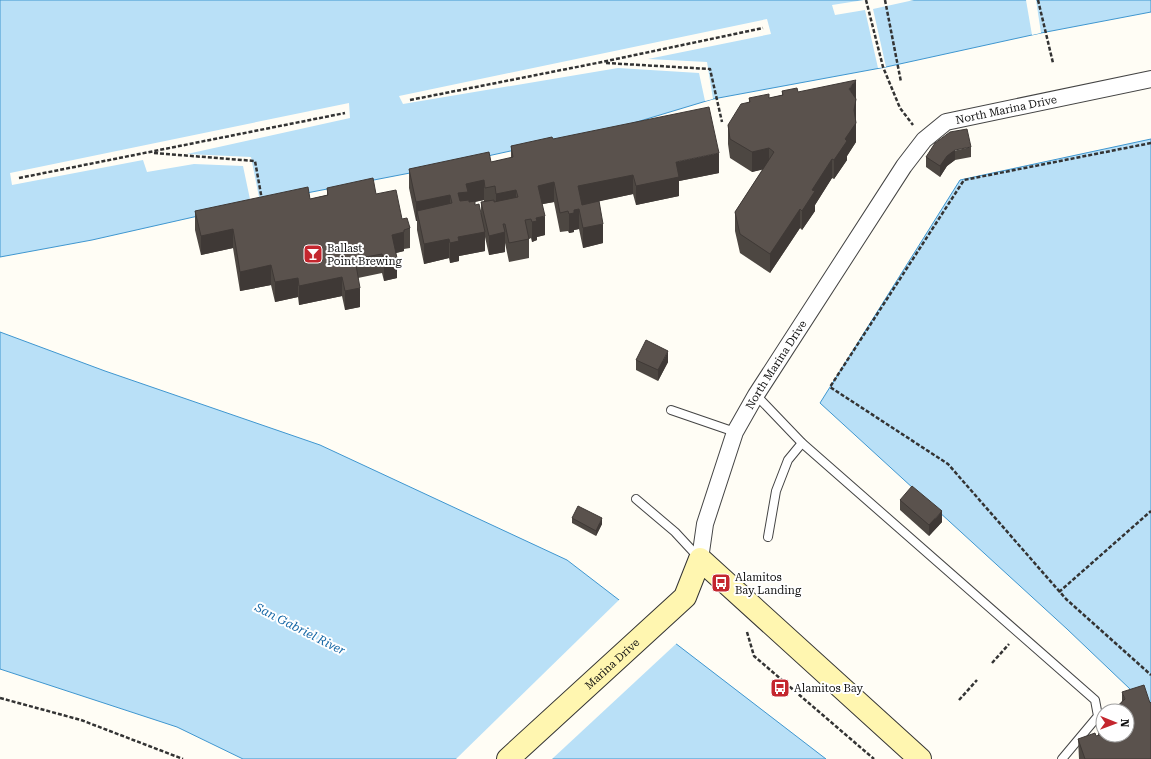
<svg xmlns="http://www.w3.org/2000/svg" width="1151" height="759" viewBox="0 0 1151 759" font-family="'Roboto Serif',serif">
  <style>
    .water { fill: #b9e0f7; stroke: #3f96cf }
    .pier { fill: #fffdf5 }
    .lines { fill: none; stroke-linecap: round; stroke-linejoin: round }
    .lane-casing { stroke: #444; stroke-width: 10 }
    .street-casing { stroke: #444; stroke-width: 18 }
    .secondary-casing { stroke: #333; stroke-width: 24 }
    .path { stroke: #333; stroke-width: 2.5; stroke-dasharray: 4 2; stroke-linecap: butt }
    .lane { stroke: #fff; stroke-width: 8 }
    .street { stroke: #fff; stroke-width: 16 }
    .secondary { stroke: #fff6b0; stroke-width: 22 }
    .wall { fill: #4d4742; fill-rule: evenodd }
    .shaded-wall { fill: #3f3936 }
    .building { fill: #5a524d; stroke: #3f3936 }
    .labels { text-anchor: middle; stroke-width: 4; stroke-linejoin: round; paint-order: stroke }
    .street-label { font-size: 11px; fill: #111; stroke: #fff }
    .poi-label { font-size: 11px; fill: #111; stroke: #fff; text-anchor: start }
    .water-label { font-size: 12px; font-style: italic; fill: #1768a6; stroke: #fff }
  </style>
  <rect width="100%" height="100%" fill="#fffdf5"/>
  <!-- water -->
  <g class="water">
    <polygon points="0,0 1151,0 1151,12 1041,33 886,67 713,99 620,127 410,173 260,202 92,240 0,257"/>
    <polygon points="1151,139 1151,709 1067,629 820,403 960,180"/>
    <polygon points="0,332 105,371 320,445 567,560 826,759 243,759 177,727 0,669"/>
  </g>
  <!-- pier -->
  <g class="pier">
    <polygon points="864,0 914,0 873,9 886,67 878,68 865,10 835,15 832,5"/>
    <polygon points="1026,0 1036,0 1041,33 1032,35"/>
    <polygon points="767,19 771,34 648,59 707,62 713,99 705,101 699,73 618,68 403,104 399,96"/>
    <polygon points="349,103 350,118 187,154 251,157 260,202 251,204 243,166 194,164 147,172 143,160 12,185 10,173"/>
    <polygon points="620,599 678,642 552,759 456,759"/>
  </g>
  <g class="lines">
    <!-- lane casing -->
    <g class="lane-casing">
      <g id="lane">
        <polyline points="756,395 802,443 1095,700 1098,716 1062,759"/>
        <polyline points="671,410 735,432"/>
        <polyline points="636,499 675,532 700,559"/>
        <polyline points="768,537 776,491 788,460 802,443"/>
      </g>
    </g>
    <!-- street casing -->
    <g class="street-casing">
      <g id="street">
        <path id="s1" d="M700,559L705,524L735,432L756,395L904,166L924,140L946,122L1151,79"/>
      </g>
    </g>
    <!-- secondary casing -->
    <g class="secondary-casing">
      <g id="secondary">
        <path id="s2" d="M508,759L685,597L700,559L920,759"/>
      </g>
    </g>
    <!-- path -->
    <g class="path">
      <polyline points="866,0 883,67 900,108 913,125"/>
      <polyline points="885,0 901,82"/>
      <polyline points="1038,0 1053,63"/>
      <polyline points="606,63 710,69 722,122"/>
      <polyline points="410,100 602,62 763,28"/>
      <polyline points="1151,143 964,180 830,387 948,464 1066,599 1151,675"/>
      <polyline points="154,153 255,161 262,200"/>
      <polyline points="19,178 345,113"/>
      <polyline points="1059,592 1151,511"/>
      <polyline points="747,632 754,656 874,759"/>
      <polyline points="992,663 1009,644"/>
      <polyline points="0,698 81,720 183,759"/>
      <polyline points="959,700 977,680"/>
    </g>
    <!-- lane -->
    <use href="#lane" class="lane"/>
    <!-- street -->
    <use href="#street" class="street"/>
    <!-- secondary -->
    <use href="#secondary" class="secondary"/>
  </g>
  <!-- wall -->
  <g class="wall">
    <polygon points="782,91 798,92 856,98 856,142 847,156 847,160 834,179 832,178 815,205 815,211 802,230 800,228 770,273 740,253 735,231 735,212 763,169 752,172 730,158 728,144 728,125 749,102 749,98 769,98 782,95"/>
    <path d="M553,139L719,173L679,181V196L636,205L633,194L599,201L603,243L583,248L579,229L574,230V232L569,233L568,231L560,232L554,202L542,204L545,235L537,237V240L532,242L531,238L529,239V258L509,262L505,243V252L489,255L485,237V251L459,256V261L450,263L449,258L424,264L417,230V221H416L409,188V169L491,162L511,158V146ZM484,200V202H481V216L475,205V202Z"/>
    <polygon points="971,147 971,157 955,160 947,166 940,177 926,167 926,157"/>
    <polygon points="327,188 376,194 402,219 410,228 410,248 404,249 404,251 396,253 397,278 384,281 382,273 358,278 360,307 345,310 342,296 299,305 298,297 275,302 271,285 240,291 233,248 201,255 195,230 195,211 310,199 327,195"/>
    <polygon points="636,360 668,362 658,381 636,370"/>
    <polygon points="900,500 942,522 929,536 900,510"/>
    <polygon points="572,518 602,524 596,536 572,523"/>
    <polygon points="1122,692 1151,759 1079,759 1078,739 1098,736 1098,724 1103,722 1103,735 1122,701"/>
  </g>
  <!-- shaded-wall -->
  <g class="shaded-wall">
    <polygon points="856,80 856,100 849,89"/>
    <polygon points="856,99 856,118 855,124 856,123 856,142 847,156 847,160 834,179 834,160 845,139 854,110"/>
    <polygon points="769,148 769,168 752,172 752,152"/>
    <polygon points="955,150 955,160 947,166 940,177 940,166 947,156"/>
    <polygon points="719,153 719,173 679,181 679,196 636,205 636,186 676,162"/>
    <polygon points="832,159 832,178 815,205 815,211 802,230 802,211 812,190"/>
    <polygon points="633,175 633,194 578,206 578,186"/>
    <polygon points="484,180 484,200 468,203 458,213 458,193 466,184"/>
    <polygon points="554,182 554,202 538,205 538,186"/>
    <polygon points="516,190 516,209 496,213 496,194"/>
    <polygon points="450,195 450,214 417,211 417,221 416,221 416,202"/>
    <polygon points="579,209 579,229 574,230 574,232 569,233 569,214 574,210"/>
    <polygon points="800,209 800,228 770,273 770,254"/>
    <polygon points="545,216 545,235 537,237 537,240 532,242 532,222 536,218"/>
    <polygon points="603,224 603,243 583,248 583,228"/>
    <polygon points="233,229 233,248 201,255 201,236"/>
    <polygon points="404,232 404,251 392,254 392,235"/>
    <polygon points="485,232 485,251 459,256 459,261 450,263 450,243 458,237"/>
    <polygon points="505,232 505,252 489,255 489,236"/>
    <polygon points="449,239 449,258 424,264 424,244"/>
    <polygon points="397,258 397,278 384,281 384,261"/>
    <polygon points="271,265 271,285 240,291 240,272"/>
    <polygon points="342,277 342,296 299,305 299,286"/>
    <polygon points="298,278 298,297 275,302 275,282"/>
    <polygon points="360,288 360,307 345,310 345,291"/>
    <polygon points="668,351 668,362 658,381 658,370"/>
    <polygon points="942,511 942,522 929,536 929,525"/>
    <polygon points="602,518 602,524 596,536 596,531"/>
    <polygon points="1102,730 1102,749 1100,750 1100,731"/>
  </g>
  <!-- building -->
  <g class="building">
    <polygon points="856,80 849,89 856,99 854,110 856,123 845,139 847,141 834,160 832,159 812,190 815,191 802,211 800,209 770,254 740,234 735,212 774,152 769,148 752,152 730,139 728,125 741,104 750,102 749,98 769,94 769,98 783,95 782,91 797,88 798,92"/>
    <polygon points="709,107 719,153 676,162 679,177 636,186 633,175 578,186 582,205 599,201 603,224 583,228 579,209 574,210 574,213 569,214 568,211 560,213 554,182 538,186 545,216 536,218 537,221 532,222 531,219 525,220 529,239 509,243 505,224 503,224 505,232 489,236 481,202 494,200 494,202 518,197 516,190 496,194 495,186 485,188 484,180 466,184 468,192 458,193 460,201 469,200 469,202 475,201 475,205 479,204 485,232 458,237 459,241 450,243 449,239 424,244 417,211 452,203 450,195 416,202 409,169 489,152 491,162 513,157 511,146 552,137 553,139"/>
    <polygon points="967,129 971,147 955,150 947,156 940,166 926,157 935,143 950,132"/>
    <polygon points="373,178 376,194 396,190 402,219 407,218 410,228 404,230 404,232 392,235 397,258 384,261 382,254 355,259 360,288 345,291 342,277 299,286 298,278 275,282 271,265 240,272 233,229 201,236 195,211 308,187 310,199 328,195 327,188"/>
    <polygon points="646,340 668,351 658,370 636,360"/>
    <polygon points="912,486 942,511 929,525 900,500"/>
    <polygon points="578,506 602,518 596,531 572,518"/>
    <polygon points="1144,685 1150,703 1151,702 1151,759 1085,759 1078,739 1095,733 1096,736 1103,734 1103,735 1127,735 1127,711 1112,711 1125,699 1122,692"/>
    <polygon points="1103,722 1103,732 1102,730 1100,731 1098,724"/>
  </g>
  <!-- icons -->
  <defs>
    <g id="bar-square" transform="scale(1)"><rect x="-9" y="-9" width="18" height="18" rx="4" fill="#c4262e" stroke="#fff"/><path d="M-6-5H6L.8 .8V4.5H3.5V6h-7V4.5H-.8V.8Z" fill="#fff"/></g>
    <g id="bus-square" transform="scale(1)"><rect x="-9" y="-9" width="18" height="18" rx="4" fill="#c4262e" stroke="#fff"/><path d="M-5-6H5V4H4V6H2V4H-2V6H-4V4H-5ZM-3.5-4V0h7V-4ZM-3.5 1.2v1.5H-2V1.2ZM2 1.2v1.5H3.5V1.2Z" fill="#fff"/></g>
  </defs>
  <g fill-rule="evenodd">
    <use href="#bar-square" x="313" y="254"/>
    <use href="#bus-square" x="721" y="583"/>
    <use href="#bus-square" x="780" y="688"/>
  </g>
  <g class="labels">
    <!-- street labels -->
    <g class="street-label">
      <text dy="4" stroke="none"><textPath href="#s1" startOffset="570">North Marina Drive</textPath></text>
      <text dy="4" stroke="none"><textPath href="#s1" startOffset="211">North Marina Drive</textPath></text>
      <text dy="4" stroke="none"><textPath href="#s2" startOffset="141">Marina Drive</textPath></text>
    </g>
    <!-- poi labels -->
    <g class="poi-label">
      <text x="327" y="252">Ballast<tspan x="327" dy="13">Point Brewing</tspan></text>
      <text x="735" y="581">Alamitos<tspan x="735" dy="13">Bay Landing</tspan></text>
      <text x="794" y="692">Alamitos Bay</text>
    </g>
    <!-- water labels -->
    <g class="water-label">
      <text transform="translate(300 629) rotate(27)" y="4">San Gabriel River</text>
    </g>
  </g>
  <!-- north arrow -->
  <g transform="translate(1115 723) rotate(91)"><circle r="19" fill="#ffffff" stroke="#a0a0a0"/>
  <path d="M0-3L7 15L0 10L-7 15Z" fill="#c4262e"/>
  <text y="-6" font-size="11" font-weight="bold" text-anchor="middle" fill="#111111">N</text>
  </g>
</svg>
